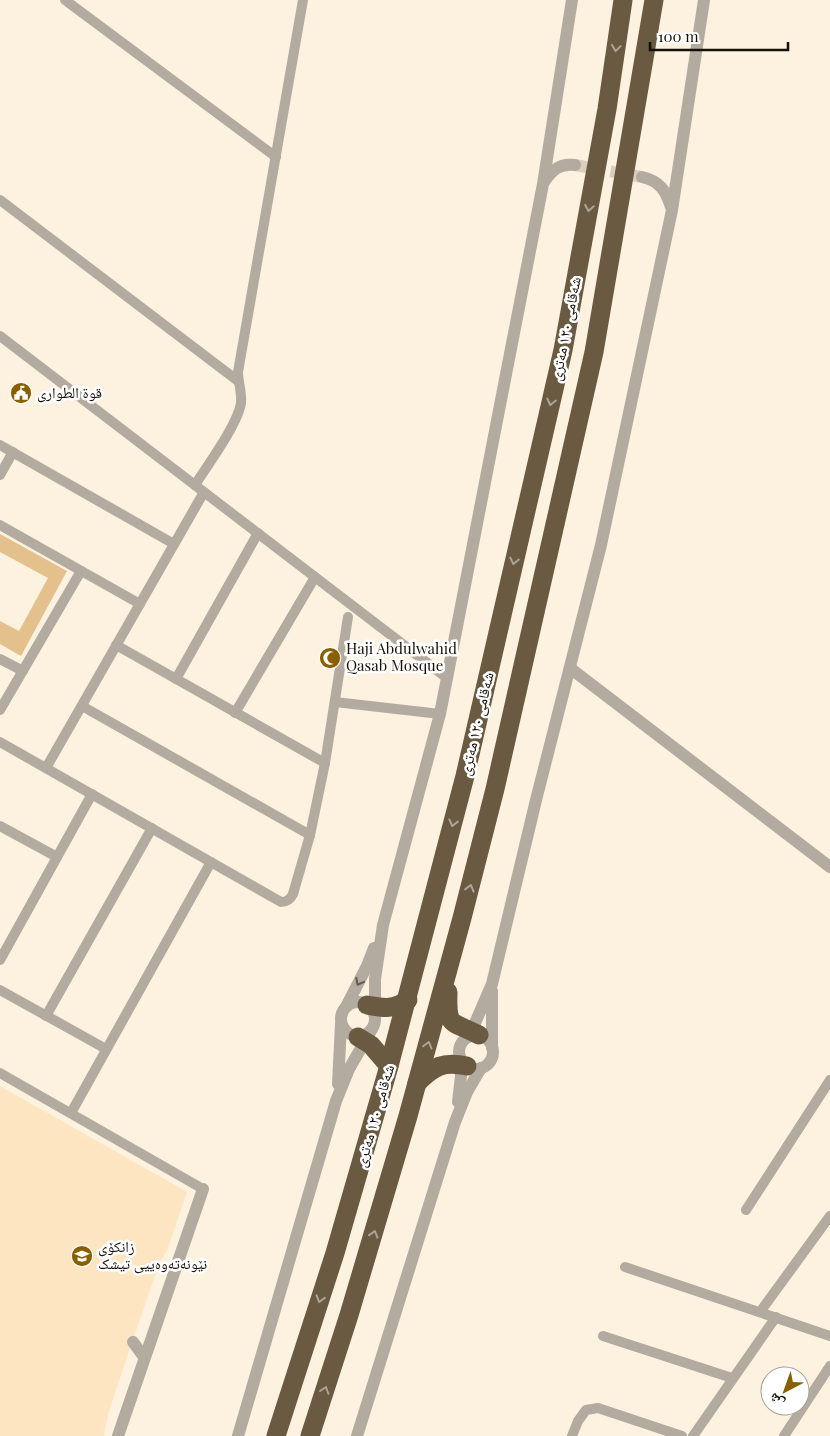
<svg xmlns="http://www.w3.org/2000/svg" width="830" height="1436" viewBox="0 0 830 1436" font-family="'Playfair Display','Noto Naskh Arabic',serif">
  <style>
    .built { fill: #fde5c2 }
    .green { fill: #e4c18c }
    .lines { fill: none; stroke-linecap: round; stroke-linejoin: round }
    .tertiary-tunnel { stroke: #dacfbf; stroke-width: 12; stroke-dasharray: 12 6; stroke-linecap: butt }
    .minor { stroke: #b3ab9f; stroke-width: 10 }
    .tertiary { stroke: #b3ab9f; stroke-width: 12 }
    .motorway { stroke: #6a5a41; stroke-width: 19 }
    .oneway { stroke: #ada496 }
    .oneway2 { stroke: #655e53 }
    .labels { text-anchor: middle; stroke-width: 5; stroke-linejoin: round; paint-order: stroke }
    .street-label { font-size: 15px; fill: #171007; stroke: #fff }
    .poi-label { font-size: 15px; fill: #171007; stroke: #fff; text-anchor: start }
  </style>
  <rect width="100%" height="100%" fill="#fdf1e0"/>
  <!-- built -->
  <polygon class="built" points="0,1086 187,1192 167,1251 160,1261 128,1354 108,1414 104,1436 0,1436"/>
  <!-- green -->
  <polygon class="green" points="0,534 67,571 21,656 0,644 0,621 19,631 48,578 0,552"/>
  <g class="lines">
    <!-- tertiary-tunnel -->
    <polyline class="tertiary-tunnel" points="575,165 642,177"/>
    <!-- minor -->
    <g class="minor">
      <polyline points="65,0 276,157"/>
      <polyline points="0,200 238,381"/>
      <polyline points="0,336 447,678"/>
      <polyline points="0,445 174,544"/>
      <polyline points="0,475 13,452"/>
      <path d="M195,485C207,466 238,424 241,403C242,392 238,382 238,372L303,0"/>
      <polyline points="0,525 140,604"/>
      <polyline points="116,645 325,763"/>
      <polyline points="0,659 23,671"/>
      <polyline points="176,679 258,533"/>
      <polyline points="335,702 440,714"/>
      <polyline points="82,706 310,835"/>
      <polyline points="0,710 81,571"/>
      <polyline points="235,713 315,577"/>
      <path d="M0,742L281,902C287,902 290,900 293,894L310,835L325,763L348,617"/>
      <polyline points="46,768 204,492"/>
      <polyline points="0,826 57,857"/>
      <polyline points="0,960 92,794"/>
      <polyline points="0,990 106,1049"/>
      <polyline points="46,1016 152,828"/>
      <polyline points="0,1073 203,1189"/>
      <polyline points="71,1113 211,862"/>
      <polyline points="746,1210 830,1080"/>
      <polyline points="625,1267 830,1336"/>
      <polyline points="760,1312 830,1216"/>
      <polyline points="603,1336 732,1378"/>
      <polyline points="572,1436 578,1421 586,1410 598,1408 682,1436"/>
      <polyline points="693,1436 776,1317"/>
      <polyline points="784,1436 830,1366"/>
    </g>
    <!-- tertiary -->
    <g class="tertiary">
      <path d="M642,177C660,181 666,191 671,207"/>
      <path d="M544,182C552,170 560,163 575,165"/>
      <polyline points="570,668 830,867"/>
      <polyline points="492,991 492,1048"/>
      <circle cx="358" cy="1019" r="17"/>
      <polyline points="346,1007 367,966 374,948"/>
      <polyline points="375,1019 375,979 383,925 440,714 447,678 543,184 572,0"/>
      <circle cx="476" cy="1052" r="17"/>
      <polyline points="469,1037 492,984 536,800 601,545 672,210 704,0"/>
      <polyline points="338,1084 341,1024"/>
      <polyline points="458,1102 461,1076 460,1057"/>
      <polyline points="133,1342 144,1357"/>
      <polyline points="118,1436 203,1189"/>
      <polyline points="238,1436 336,1101 349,1069 372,1029"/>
      <polyline points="357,1436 455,1122 467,1092 481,1068"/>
    </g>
    <!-- motorway -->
    <g class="motorway">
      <path d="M448,992C447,1028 450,1020 479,1035"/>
      <path d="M367,1005C384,1008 393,1010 408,1000"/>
      <polyline points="358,1037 371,1045 389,1066"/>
      <path d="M417,1083C434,1066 443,1061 467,1066"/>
      <polyline points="276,1436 335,1253 389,1066 465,776 563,350 607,109 623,0"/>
      <polyline points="310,1436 349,1315 408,1116 462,918 495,789 594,352 654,0"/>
    </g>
  </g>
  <!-- one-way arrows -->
  <defs><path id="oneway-chevron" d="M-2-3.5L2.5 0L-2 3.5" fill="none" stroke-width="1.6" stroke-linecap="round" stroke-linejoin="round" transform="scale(1.25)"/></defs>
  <g class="oneway">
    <use href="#oneway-chevron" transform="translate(616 48) rotate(98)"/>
    <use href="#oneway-chevron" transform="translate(589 208) rotate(100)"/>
    <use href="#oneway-chevron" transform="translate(551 402) rotate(103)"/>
    <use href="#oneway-chevron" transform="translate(514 561) rotate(103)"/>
    <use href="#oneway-chevron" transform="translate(453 823) rotate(104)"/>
    <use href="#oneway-chevron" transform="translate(470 888) rotate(-76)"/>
    <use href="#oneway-chevron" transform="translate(428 1045) rotate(-75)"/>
    <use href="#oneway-chevron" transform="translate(374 1234) rotate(-73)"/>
    <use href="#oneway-chevron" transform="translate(320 1299) rotate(107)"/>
    <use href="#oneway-chevron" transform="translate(325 1390) rotate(-72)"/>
  </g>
  <use class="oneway2" href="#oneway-chevron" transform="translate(359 982) rotate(118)"/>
  <!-- icons -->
  <defs>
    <g id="civic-disc" transform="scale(1.125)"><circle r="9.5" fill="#8a5f00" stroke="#fff"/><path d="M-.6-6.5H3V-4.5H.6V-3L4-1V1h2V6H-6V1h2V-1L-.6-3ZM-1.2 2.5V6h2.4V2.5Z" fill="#fff"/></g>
    <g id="mosque-disc" transform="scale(1.125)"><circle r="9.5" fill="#8a5f00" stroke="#fff"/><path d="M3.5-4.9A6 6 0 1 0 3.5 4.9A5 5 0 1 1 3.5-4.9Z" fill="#fff"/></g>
    <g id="university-disc" transform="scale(1.125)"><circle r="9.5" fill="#8a5f00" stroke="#fff"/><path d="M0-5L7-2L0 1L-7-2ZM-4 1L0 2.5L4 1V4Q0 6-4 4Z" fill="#fff"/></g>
  </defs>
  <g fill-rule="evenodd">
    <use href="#civic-disc" x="21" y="393"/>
    <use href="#mosque-disc" x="330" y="658"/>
    <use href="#university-disc" x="82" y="1256"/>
  </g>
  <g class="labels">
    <!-- street labels -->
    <g class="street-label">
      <text transform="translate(566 329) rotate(-79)" y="5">شەقامی ١٢٠ مەتری</text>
      <text transform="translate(477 724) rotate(-77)" y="5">شەقامی ١٢٠ مەتری</text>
      <text transform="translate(375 1116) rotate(-74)" y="5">شەقامی ١٢٠ مەتری</text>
    </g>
    <!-- poi labels -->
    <g class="poi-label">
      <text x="37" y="398">قوة الطواری</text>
      <text x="346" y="654">Haji Abdulwahid<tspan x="346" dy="17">Qasab Mosque</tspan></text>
      <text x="98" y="1252">زانکۆی<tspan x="98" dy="17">نێونەتەوەییی تیشک</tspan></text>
    </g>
  </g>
  <!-- north arrow -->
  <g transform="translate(785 1391) rotate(221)"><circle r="24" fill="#ffffff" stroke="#a29f9c"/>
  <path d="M0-4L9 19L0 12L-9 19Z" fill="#8a5f00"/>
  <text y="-8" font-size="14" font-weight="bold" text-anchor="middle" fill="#171007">ش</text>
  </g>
  <!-- scale -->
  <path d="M650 42v8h138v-8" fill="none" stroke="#171007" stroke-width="2.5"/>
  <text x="658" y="42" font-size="15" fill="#171007" stroke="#ffffff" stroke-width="4" paint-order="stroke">100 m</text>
</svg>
